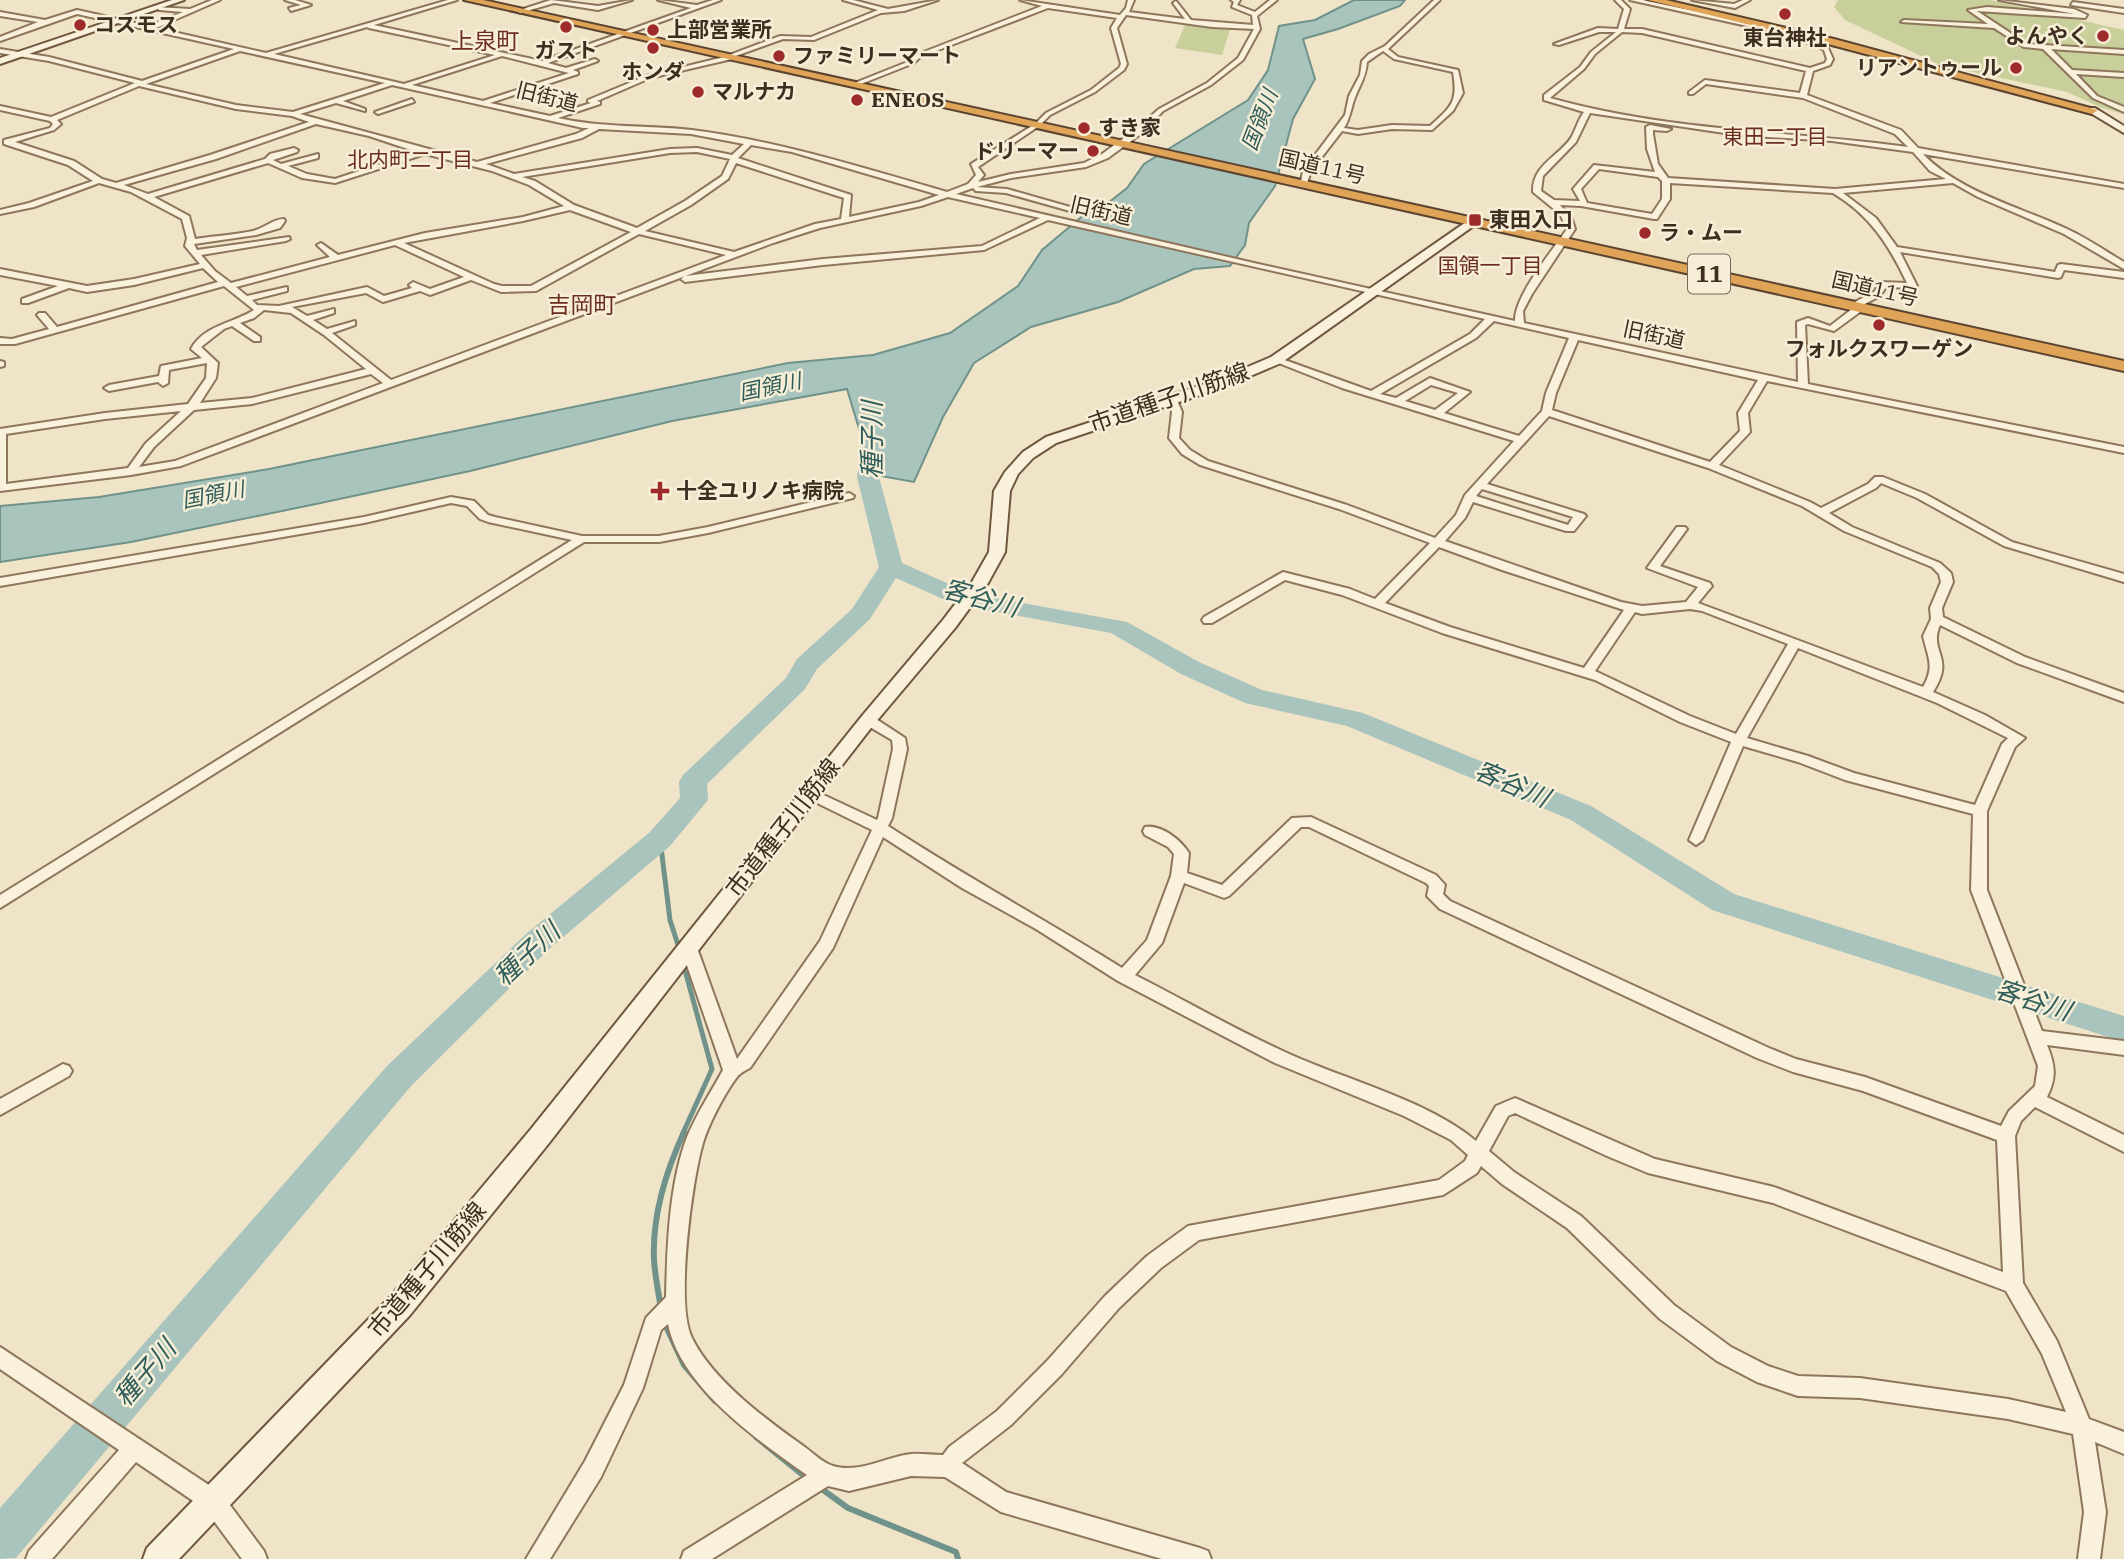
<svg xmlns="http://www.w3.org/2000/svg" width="2124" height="1559" viewBox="0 0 2124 1559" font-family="'IBM Plex Serif','Noto Sans JP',serif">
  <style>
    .green { fill: #c9cf9b }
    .water { fill: #a9c4bc; stroke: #6f938a; stroke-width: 2 }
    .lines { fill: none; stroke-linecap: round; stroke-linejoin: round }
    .stream-far1 { stroke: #6f938a; stroke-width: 5 }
    .stream { stroke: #6f938a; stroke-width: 6 }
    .river { fill: #a9c4bc; fill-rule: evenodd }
    .street-casing { stroke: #8d765c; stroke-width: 4 }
    .secondary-casing { stroke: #6f573f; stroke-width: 4 }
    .highway-casing { stroke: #5b4430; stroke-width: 4 }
    .street { fill: #faf1dc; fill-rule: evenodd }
    .secondary { fill: #faf1dc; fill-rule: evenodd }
    .highway { fill: #e0a458; fill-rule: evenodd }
    .poi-dot { fill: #9e2a2b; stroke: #f7eed8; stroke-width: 2.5 }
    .labels { text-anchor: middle; stroke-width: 5; stroke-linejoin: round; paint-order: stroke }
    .far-poi-label { font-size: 21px; font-weight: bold; fill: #3d2e20; stroke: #f7eed8; text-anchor: start }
    .far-street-label { font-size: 21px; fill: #3d2e20; stroke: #f7eed8 }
    .far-water-label { font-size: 21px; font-style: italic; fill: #2f5d5a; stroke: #f7eed8 }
    .far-neighbourhood-label { font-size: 21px; fill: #6b2e1e; stroke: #f7eed8 }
    .far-quarter-label { font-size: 23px; fill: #6b2e1e; stroke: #f7eed8 }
    .shield { fill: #f7eed8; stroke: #756857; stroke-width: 2 }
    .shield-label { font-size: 23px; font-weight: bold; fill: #3d2e20 }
    .street-label { font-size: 24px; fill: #3d2e20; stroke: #f7eed8 }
    .water-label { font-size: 26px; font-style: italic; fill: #2f5d5a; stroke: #f7eed8 }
  </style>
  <rect width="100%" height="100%" fill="#f0e4c8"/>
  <!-- green -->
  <g class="green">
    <polygon points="1838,0 1990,0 2124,30 2124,114 2102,108 2067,92 1940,65 1845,20 1834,7"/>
    <polygon points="1186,23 1231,26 1222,55 1175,48"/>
  </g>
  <!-- water -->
  <polygon class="water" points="1354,0 1405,0 1400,6 1338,29 1303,39 1315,79 1293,119 1275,186 1249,223 1245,245 1230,266 1194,269 1118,302 1031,327 974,363 943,417 914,482 864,473 860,432 847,389 672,421 470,471 316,504 131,542 0,562 0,506 99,497 269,469 788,363 873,355 950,333 1018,286 1042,250 1086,213 1104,206 1127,188 1144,164 1248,100 1268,70 1279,26 1315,20"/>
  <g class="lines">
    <!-- stream-far1 -->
    <g class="stream-far1">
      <polyline points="660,839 670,920 680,951"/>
      <polyline points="683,963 712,1069 683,1133"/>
    </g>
    <!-- stream -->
    <g class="stream">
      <path d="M661,1310C659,1294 655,1277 654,1260C652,1216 666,1171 684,1132"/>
      <polyline points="664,1322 684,1365 715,1401"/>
      <polyline points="756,1437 809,1480"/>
      <polyline points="819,1487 848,1508 956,1552 958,1559"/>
    </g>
    <!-- river -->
    <polygon class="river" points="873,430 880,432 883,436 879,477 902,563 969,593 1127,622 1199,662 1262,690 1363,713 1591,806 1734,894 2124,1016 2124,1042 1712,910 1571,820 1347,726 1245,703 1181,674 1111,633 954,604 896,578 870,619 817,669 805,689 707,784 708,800 670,846 548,950 411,1086 16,1558 0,1559 0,1508 387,1066 526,934 650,832 680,798 679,782 683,775 786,678 797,659 852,609 879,567 857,477 863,436 866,432"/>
    <!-- street casing -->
    <g class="street-casing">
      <g id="street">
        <path d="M212,0H220L156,28L266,53L448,0H457L374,25L542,61L691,8L658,0L697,5L713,0H721L548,63L566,68L595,59L598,61L573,70L578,72V74L490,103L550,116L591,103L588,102V100L646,76L724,57L780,36L811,37L878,10L843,0H853L888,9L938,0L904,11L881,13L814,40L783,39L733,57L732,59L650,78L597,101L600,102V104L558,118C602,128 647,125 692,130C779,141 863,168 947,192L968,184L976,175L971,164L1035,124L1046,113L1091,90L1119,68L1121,64L1111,28L1117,18L1048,8L920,57L914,63L856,86H852V84L910,61L916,55L1042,6L1020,0L1120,15L1126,8L1128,0H1134L1129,12L1185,19L1173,3L1176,1L1191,20L1253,25L1252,15L1232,7L1234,2L1231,0H1240L1237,5L1255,12L1270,0H1277L1257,16L1260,29L1243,60L1211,85L1163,111L1142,133L1108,158L1086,167L1011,178L977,187L1007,189L1070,207V211L1006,193L976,191L973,188L956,194L1254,263L1515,321C1514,296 1553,250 1567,229L1560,214L1533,192C1532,165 1558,157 1571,138C1576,129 1578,120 1584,112L1544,100V95L1580,67L1591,52L1616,32H1599L1559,45L1554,44L1598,28L1618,29L1624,9L1615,0H1621L1630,9L1624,29H1642L1810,68L1825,63L1827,59L1824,50L1812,44L1765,30L1630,0H1642L1766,26L1817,41L1828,48L1833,59L1830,65L1813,71L1807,95L1901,130L1918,148L2124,184V188L1923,154C1959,192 2020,207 2067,229C2087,238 2105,251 2124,262V269L2064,234L1978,197L1953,183L1843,193L1876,218L1897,247L2055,272L2058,265L2061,264L2124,272V278L2064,270L2061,277L2058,278L1900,252L1917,286L1916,288L1886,287L1880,296L1859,307L1860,312L1834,331L1808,324L1805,325L1808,384L2124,447V453L1767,381L1748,413L1750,432L1719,465L1810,502L1821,508L1868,484L1875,477H1883L1925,494L2012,542L2124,574V582L2004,546L1917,498L1881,483L1876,488L1829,513L1852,527L1940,563L1951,573L1953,582L1942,608L1943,617L2025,657L2124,693V702L2017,663L1940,625C1928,652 1956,657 1933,692L1985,715L2025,738L2015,747L1987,811V890L2042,1031L2124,1041V1055L2047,1045C2055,1065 2057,1077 2047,1097L2124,1135V1152L2035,1107L2021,1121L2015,1136L2023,1283L2057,1341L2089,1419L2124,1432V1454L2095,1442L2106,1512L2100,1559H2078L2084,1512L2073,1434L2008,1419L1860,1398L1798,1396L1757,1382L1717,1361L1660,1319L1567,1228L1502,1184L1481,1166L1477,1173L1443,1195L1199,1240L1161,1268L1119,1308L1061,1375L1011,1425L962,1463L1006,1492L1200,1548L1208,1551L1211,1559H1162L1001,1512L945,1477L911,1476L849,1491L828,1486L712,1559H681L684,1551L807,1475C757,1440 680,1386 668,1324L661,1330L643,1388L601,1477L550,1559H526L585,1461L624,1385L646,1318L666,1297C667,1247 669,1184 687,1137C697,1113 711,1092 723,1070L681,948L683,944H695L697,948L737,1059L820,941L872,830L805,797L803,794L805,791H815L877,820L878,818L893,749L892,740L863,723L861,720L863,717H873L905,738L907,749L892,818L888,826C965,876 1045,920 1122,968L1147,940L1171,876L1174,854L1168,847L1145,835L1143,831L1145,827C1161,824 1181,840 1189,853L1187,873L1222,885L1292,818L1311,817L1436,875L1445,885L1443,894L1450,901L1769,1048L1796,1059L1865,1077L2001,1126L2009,1111L2035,1086L2038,1066L1971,890L1973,814L1845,780L1798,762L1743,746L1703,840L1696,845L1689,840L1731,742L1680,722L1595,680L1442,633L1342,595L1285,580L1212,623H1204L1202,620L1204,617L1283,572L1350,589L1375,599L1430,543L1339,509L1200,465L1182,454L1169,438L1172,412L1167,400L1168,398H1176L1182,412L1179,438L1190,450L1208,461L1347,505L1435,538L1456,515L1465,495L1514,441L1342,388L1271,360L1279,358L1371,391L1470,334L1485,319L1048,220L984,250L823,265L685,282L681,279L685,276L823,259L982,246L1040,218L948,197L921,206L820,228L773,243L181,466L131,475L0,491V429L105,413L188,404L206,378L207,363L169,370L168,383L163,386L158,382L109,391L104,388L109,385L159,376L161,366L202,358L191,349C204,325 234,323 254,310L224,286L15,344H0V338L12,339L49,329L37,315L39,313H45L57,327L218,282L203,268L134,285L87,292L69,288L28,303H22V299L58,286L0,275V269L87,286L134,279L200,264L185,246L187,238L182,219L131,192L99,183L34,207L0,214V210L29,203L93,181L68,165L4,144V140L50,128L53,124L50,121L0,110V106L51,117L135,83L49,61L0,53V49L49,57L142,81L234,49L77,14L0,41V37L38,22L0,16V12L45,20L77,10L149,26L183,12L159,10L157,7L190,9ZM1126,15L1212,27L1254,29L1238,58L1207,83L1159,109L1136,129L1102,154L1084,163L1011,174L978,182L984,175L978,167L1039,126L1050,115L1095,92L1124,70L1127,64L1117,28ZM367,27L369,28L495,55L404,84L274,54ZM1622,32L1642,33L1806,71L1800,93L1705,80L1689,92V94H1693L1706,84L1803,98L1895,134L1908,147C1789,131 1666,131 1550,98L1584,69L1595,54ZM240,51L385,83L293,112L236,105L146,84ZM502,56L569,73L483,101L412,85ZM392,85L583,128H589L576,134L477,162L300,114L336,103L365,111V109L343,101ZM139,86L236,109L292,116L309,122L210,155L116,183L102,179L74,161L15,142L54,130L61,124L57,120ZM1590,113L1738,135L1832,141L1913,152L1930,171L1946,179L1835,189L1668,178L1658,164L1653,134V130L1667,131L1671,129L1650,125L1646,127L1647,149L1655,172L1594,165L1573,189L1580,201L1554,200L1541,191L1543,176L1576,142ZM316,124L369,136L417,152L335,179L307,174L288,166L318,158V154L281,164L273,160L297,152L298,150L294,148L270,154L265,159L148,194L124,185L216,159ZM599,129L691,134L744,144L732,155L697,148L670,149L514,174L486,164L582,138ZM751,145L792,152L939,195L919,202L849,217L851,195L738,158ZM697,152L730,159L722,176L685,201L637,228L574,205L535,181L522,177L670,153ZM425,154L492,171L529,185L564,206L523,217L425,233L338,255L321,243L317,245L330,257L231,283L215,271L201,255L286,241L290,239L289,237L197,250L194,244L256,235L280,228L285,221L284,219C274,219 264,228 253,231C234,235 214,236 195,239L189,216L154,197L268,163L302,178L335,183ZM736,163L844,198L841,219L815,224L734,252L645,231L691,205L728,179ZM1599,169L1658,177L1662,181V199L1652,214L1587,203L1581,189ZM1670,183L1833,193C1870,215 1889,245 1907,283L1881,282L1874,292L1851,304L1852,309L1830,326L1808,318L1797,322L1798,382L1524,323L1523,311L1532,294L1575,229L1571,217L1560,205L1581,206L1654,219H1657L1670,199ZM570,210L631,232L531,286H502L494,284L404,243L523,221ZM639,234L726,255L391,380L332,333L355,325V321L327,329L313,320L334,313V309L307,316L292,307L366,293L383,302L420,291L430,295L471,280L501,292L536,291ZM395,245L464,277L430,289L413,282L409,285L412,288L384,296L367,287L279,306L257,305L252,300L287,291V287L247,296L236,287ZM264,310L291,313L324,335L366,369L252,398L200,403L216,378L218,363L201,347L224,329L232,326L254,341H260V337L240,323L254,318ZM1494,321L1569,338L1546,393L1542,411L1519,436L1444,413L1470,392L1430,378L1396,398L1380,394L1476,338ZM1578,340L1758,380L1738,413L1740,431L1710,462L1552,410L1556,393ZM371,374L383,383L175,461L139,467L154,447L194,410L252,404ZM1431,385L1458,393L1435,410L1405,401ZM181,411L146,443L128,468L6,484V434L105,419ZM1549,416L1708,468L1802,506L1844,531L1932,567L1939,574L1941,582L1930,608L1931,619L1923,636C1928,658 1935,666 1923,687L1698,603L1712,586L1710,583L1660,566L1687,529L1685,527H1677L1647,568L1698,587L1686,602L1642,606L1621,602L1445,541L1465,518L1473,502L1566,531H1574L1586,516L1584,514L1487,484ZM1482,489L1573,517L1568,525L1476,496ZM1439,547L1502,570L1624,610L1584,668L1450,627L1385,603ZM1690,609L1702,611L1788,644L1736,734L1690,716L1595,671L1635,612L1642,614ZM1798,648L1937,703L2008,738L2002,744L1975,805L1854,773L1808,756L1747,738ZM1301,827H1309L1426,883L1429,886L1427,896L1440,909L1757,1058L1793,1072L1863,1091L1997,1140L2003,1272L1774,1187L1655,1159L1515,1098L1496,1106L1476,1141C1427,1100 1346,1080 1287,1053C1236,1030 1186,1001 1135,975L1162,943L1184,883L1224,898L1229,896ZM883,837L962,888L1036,929L1118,981L1275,1063L1404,1116L1451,1140L1468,1155L1465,1161L1439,1180L1188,1226L1147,1256L1105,1296L1047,1361L997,1411L949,1447L943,1455C932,1455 921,1453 911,1454C885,1457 859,1474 833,1466C823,1463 814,1454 806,1448C768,1421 713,1381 692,1338C675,1305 692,1180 703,1143C709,1123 725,1093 737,1077C740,1073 746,1070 750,1068L833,948ZM1515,1113L1607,1156L1648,1173L1773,1203L2006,1291L2042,1354L2066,1412L2008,1399L1860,1378L1798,1376L1768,1366L1731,1347L1674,1305L1581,1216L1514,1172L1489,1151L1508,1116Z"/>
        <polygon points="285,0 295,0 311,5 291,11 289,8 301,5"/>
        <polygon points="551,0 598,6 632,0 598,10 554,3 520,13 517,11"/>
        <path d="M1434,0H1440L1388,49L1398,57L1458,70L1463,93L1453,111L1432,130L1392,129L1358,134L1342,131L1311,171L1306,186H1300L1303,171L1345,115L1349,96L1360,75L1362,61L1369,54L1385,46ZM1383,51L1394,59L1453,72C1458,102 1452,106 1430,126L1392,125L1358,130L1344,128C1351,117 1351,106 1356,95C1361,83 1366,76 1367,62Z"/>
        <polygon points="1692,0 1734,4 1743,0 1750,0 1735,8"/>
        <polygon points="1999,0 2074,9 2087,15 2085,18 1977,11 2027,44 2124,50 2124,54 2051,49 2072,70 2124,73 2124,77 2076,74 2097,96 2124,107 2124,112 2093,98 2043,49 2024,47 1994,28 1901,22 1904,20 1988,24 1968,10 1987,7 2075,14"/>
        <polygon points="2073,2 2124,9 2124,13 2071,5"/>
        <polygon points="412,99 414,102 378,114 375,112"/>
        <polygon points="0,361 4,362 4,366 0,367"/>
        <polygon points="849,493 854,496 853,498 708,533 659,542 584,542 0,908 0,895 572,540 488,522 480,519 467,506 451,503 364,523 0,586 0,578 364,517 451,497 474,501 488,515 495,517 582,536 659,536 708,527"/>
        <polygon points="63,1064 69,1066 72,1071 69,1076 0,1115 0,1099"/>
        <polygon points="0,1347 221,1493 264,1551 267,1559 242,1559 205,1509 136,1462 52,1559 26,1559 29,1551 119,1450 0,1369"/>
      </g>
    </g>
    <!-- secondary casing -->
    <g class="secondary-casing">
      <g id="secondary">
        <polygon points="172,0 184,0 0,64 0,58"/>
        <polygon points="2089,108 2095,108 2124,126 2124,133 2089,112"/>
        <polygon points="1469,220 1479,222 1281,363 1227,386 1056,443 1033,458 1018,474 1010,491 1005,552 988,583 955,628 874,724 549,1143 410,1315 179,1559 143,1559 147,1548 390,1297 531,1129 862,716 943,620 972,582 989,552 994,491 1005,472 1023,452 1046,437 1217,380 1271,357"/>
      </g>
    </g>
    <!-- highway casing -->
    <g class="highway-casing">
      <g id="highway">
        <polygon points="464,0 483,0 2124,361 2124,371"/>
        <polygon points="1648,0 1666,0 1834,39 2098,110 2092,114 1828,44"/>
      </g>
    </g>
    <!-- street -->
    <use href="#street" class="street"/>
    <!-- secondary -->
    <use href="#secondary" class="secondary"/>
    <!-- highway -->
    <use href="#highway" class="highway"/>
  </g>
  <!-- markers -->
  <g class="poi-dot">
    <circle cx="1785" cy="14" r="7"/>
    <circle cx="80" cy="25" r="7"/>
    <circle cx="566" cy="27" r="7"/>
    <circle cx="653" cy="30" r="7"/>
    <circle cx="2103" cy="36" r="7"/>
    <circle cx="653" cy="48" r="7"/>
    <circle cx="779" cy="56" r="7"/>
    <circle cx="2016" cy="68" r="7"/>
    <circle cx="698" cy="92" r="7"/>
    <circle cx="857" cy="100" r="7"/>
    <circle cx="1084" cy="128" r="7"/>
    <circle cx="1093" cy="151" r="7"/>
    <rect x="1468" y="213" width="14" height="14" rx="3.5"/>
    <circle cx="1645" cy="233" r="7"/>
    <circle cx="1879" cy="325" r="7"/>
    <path d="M656.5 480.5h7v7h7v7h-7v7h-7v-7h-7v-7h7z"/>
  </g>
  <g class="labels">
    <!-- far-poi labels -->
    <g class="far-poi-label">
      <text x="94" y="32">コスモス</text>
      <text x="667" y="37">上部営業所</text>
      <text x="2089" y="43" text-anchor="end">よんやく</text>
      <text x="1785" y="45" text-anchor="middle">東台神社</text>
      <text x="566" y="58" text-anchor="middle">ガスト</text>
      <text x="793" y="63">ファミリーマート</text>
      <text x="2002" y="75" text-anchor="end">リアントゥール</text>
      <text x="653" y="79" text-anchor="middle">ホンダ</text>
      <text x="712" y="99">マルナカ</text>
      <text x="871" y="107">ENEOS</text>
      <text x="1098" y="135">すき家</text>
      <text x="1079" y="158" text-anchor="end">ドリーマー</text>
      <text x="1489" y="227">東田入口</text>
      <text x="1659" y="240">ラ・ムー</text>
      <text x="1879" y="356" text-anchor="middle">フォルクスワーゲン</text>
      <text x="676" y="498">十全ユリノキ病院</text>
    </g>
    <!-- far-street labels -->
    <g class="far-street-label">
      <text transform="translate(547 97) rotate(14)" y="7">旧街道</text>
      <text transform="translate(1322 167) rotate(13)" y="7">国道11号</text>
      <text transform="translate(1101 211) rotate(13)" y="7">旧街道</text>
      <text transform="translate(1875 289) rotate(13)" y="7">国道11号</text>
      <text transform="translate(1654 335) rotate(12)" y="7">旧街道</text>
    </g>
    <!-- far-water labels -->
    <g class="far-water-label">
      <text transform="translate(1260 120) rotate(-69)" y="7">国領川</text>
      <text transform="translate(770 387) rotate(-12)" y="7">国領川</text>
      <text transform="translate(213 495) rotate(-11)" y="7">国領川</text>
    </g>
    <!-- far-neighbourhood labels -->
    <g class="far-neighbourhood-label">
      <text x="1775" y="144">東田二丁目</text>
      <text x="410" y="167">北内町二丁目</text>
      <text x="1490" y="273">国領一丁目</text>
    </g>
    <!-- far-quarter labels -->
    <g class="far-quarter-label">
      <text x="485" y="49">上泉町</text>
      <text x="582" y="313">吉岡町</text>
    </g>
    <!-- shield labels -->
    <rect class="shield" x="1688" y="254.5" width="42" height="39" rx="5"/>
    <g class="shield-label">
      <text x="1709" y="282">11</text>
    </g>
    <!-- street labels -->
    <g class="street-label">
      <text transform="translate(1169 398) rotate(-19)" y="8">市道種子川筋線</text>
      <text transform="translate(783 828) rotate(-52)" y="8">市道種子川筋線</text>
      <text transform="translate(427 1270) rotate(-50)" y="8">市道種子川筋線</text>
    </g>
    <!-- water labels -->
    <g class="water-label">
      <text transform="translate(872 440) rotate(-90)" y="9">種子川</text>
      <text transform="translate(981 598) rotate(15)" y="9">客谷川</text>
      <text transform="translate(1512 784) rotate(23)" y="9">客谷川</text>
      <text transform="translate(527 954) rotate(-43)" y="9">種子川</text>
      <text transform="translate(2033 1000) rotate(18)" y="9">客谷川</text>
      <text transform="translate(145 1373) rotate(-49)" y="9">種子川</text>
    </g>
  </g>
</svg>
